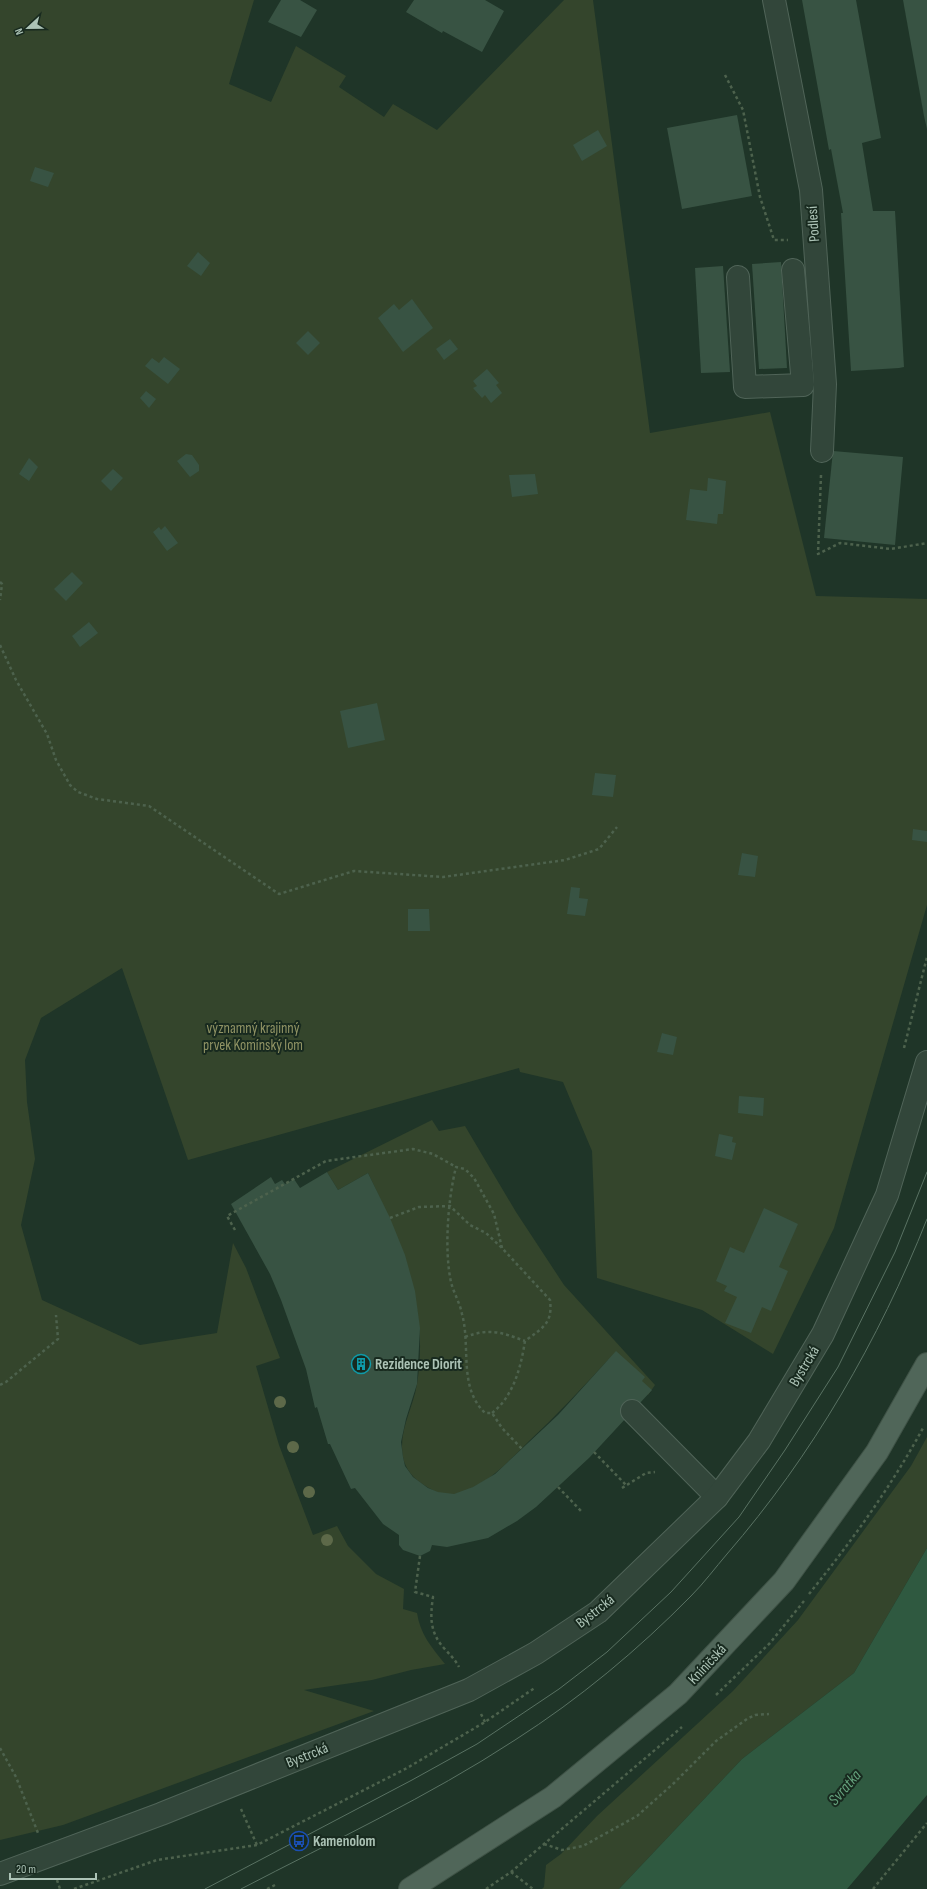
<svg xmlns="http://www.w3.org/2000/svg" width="927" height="1889" viewBox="0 0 927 1889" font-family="'Sofia Sans Condensed',sans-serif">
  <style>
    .green { fill: #34452c }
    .water { fill: #2f5940 }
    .building { fill: #385343 }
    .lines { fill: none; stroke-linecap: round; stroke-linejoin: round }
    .minor-casing { stroke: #506458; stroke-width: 24 }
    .major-casing { stroke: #3f5246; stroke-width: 24 }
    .path { stroke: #4d624d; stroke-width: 2.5; stroke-dasharray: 3 3; stroke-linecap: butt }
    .minor { stroke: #32463a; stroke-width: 22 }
    .major { stroke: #506659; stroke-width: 22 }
    .tram { stroke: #597263; stroke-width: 1 }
    .tree { fill: #5d6949 }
    .labels { text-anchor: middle; stroke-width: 4; stroke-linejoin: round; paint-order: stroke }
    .street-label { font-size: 15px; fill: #acc3b6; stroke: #182a1f }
    .park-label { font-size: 15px; fill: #909364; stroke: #182a1f }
    .poi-label { font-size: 15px; font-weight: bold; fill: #acc3b6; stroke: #182a1f; text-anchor: start }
    .water-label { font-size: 16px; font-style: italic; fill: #65a27d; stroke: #182a1f }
  </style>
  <rect width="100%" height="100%" fill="#1f3528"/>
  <!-- green -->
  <g class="green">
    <path d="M0,0H254L229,84L271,102L296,46L346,76L339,87L384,117L393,104L437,130L564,0H593L650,433L770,412L816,596L927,599V905L834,1228L773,1354L702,1310L597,1278L592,1151L563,1082L520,1072L519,1068L188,1160L122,968L41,1018L25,1060L27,1102L35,1159L21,1225L42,1300L140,1345L217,1333L233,1243L246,1268L280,1358L256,1366L279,1445L313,1535L337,1526L348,1546L376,1574L404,1589L403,1609L417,1613C420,1634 432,1648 445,1664L411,1670L372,1680L304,1690L374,1711L63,1825L0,1840Z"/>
    <path d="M432,1120L439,1131L465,1126L516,1212L564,1285L655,1385L648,1395L608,1360C582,1388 556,1416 528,1442C507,1463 485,1487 455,1494C445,1496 432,1491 424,1485C414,1479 405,1469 403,1457C398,1431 413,1409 417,1384C420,1366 421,1344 419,1326C414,1271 392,1223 368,1173L338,1190L327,1172Z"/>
    <polygon points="927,1437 927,1548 854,1673 742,1759 619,1889 542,1889 544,1887 546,1865 561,1854 597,1816 733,1691 798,1620 911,1466"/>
  </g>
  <!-- water -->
  <polygon class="water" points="927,1548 927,1795 847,1889 619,1889 742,1759 854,1673"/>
  <!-- building -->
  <g class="building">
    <polygon points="281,0 300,0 317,10 301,37 268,22"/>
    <polygon points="414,0 485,0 504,11 482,52 443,31 442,33 406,12"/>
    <polygon points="802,0 856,0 881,138 862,143 873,211 895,211 904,367 899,368 851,371 841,213 843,213 831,149 829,150"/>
    <polygon points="903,0 927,0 927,129 924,116"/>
    <polygon points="737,115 752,196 682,209 667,128"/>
    <polygon points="598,130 607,146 582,161 573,145"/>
    <polygon points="35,167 54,173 48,187 30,181"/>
    <polygon points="198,252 210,263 201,276 187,266"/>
    <polygon points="781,262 787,368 759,369 752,264"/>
    <polygon points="723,266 730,372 701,373 695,268"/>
    <polygon points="412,299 433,328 403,352 378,318 394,304 399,310"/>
    <polygon points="308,331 320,343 308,355 296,343"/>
    <polygon points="450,339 458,349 444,360 436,349"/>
    <polygon points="164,357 180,369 168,384 145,366 152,358 159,363"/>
    <polygon points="487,369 499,383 496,385 502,393 491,403 485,395 482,398 473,388 477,386 473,381"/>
    <polygon points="146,391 156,399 149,408 140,398"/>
    <polygon points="833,451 903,457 895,545 824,538"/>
    <polygon points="186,454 192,455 199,465 199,471 190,477 177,461"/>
    <polygon points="29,458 38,467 29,481 19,474"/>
    <polygon points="113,469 123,478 111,491 101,481"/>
    <polygon points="535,474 538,494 512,497 509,475"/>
    <polygon points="708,478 726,481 723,514 718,514 717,524 686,520 690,489 707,491"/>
    <polygon points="165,526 178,543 167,551 153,532 159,527 161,530"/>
    <polygon points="72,572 83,583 66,601 54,589"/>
    <polygon points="89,622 98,633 80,647 72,636"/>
    <polygon points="377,703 385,740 348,748 340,711"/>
    <polygon points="595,773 616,775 613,797 592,795"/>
    <polygon points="913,829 927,831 927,842 912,840"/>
    <polygon points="742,853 758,856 755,877 738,875"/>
    <polygon points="571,887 580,888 579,898 588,899 585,916 567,914"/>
    <polygon points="408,909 429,909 430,931 408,931"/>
    <polygon points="662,1033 677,1037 673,1055 657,1052"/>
    <polygon points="739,1096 764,1098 763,1116 738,1113"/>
    <polygon points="719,1134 733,1137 732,1142 736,1143 732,1160 715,1156"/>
    <polygon points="327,1172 338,1190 368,1173 390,1218 405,1255 415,1291 420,1328 417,1384 406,1419 401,1442 403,1457 405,1466 413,1477 428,1488 438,1492 454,1494 473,1487 495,1474 558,1415 616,1351 645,1377 642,1381 652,1390 589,1458 536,1507 517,1521 488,1538 447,1547 432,1545 430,1551 420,1556 403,1550 399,1545 399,1535 383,1524 355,1488 351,1489 330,1444 328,1444 317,1407 315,1408 306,1369 281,1300 270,1274 231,1204 271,1177 275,1184 282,1180 285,1184 294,1179 300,1188"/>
    <polygon points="764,1208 798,1224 779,1267 788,1271 771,1311 762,1307 751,1333 725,1323 737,1297 724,1291 727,1286 716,1281 730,1247 744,1253"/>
  </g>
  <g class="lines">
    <!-- minor casing -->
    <g class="minor-casing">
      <g id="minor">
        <polyline points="774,0 811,190 825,384 822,451"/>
        <polyline points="738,277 745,387 803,385 793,270"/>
        <polyline points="632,1411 717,1497"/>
        <polyline points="0,1874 161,1814 469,1690 536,1653 598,1612 717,1497 759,1441 823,1334 887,1195 927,1062"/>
      </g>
    </g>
    <!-- major casing -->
    <g class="major-casing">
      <polyline id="major" points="410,1889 553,1797 678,1694 784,1581 877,1452 927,1364"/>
    </g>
    <!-- path -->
    <g class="path">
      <polyline points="725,75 743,110 760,197 774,240 788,240"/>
      <polyline points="821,475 818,554 840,543 891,549 927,543"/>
      <polyline points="0,582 2,584 0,600"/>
      <polyline points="0,645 16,680 47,734 56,760 70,785 78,792 97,799 149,806 279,894 354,871 443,877 565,860 599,849 617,827"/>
      <polyline points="904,1048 927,957"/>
      <path d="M390,1218L419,1207L450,1206L470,1225L486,1233L502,1248L550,1300C553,1324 542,1328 525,1341C521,1366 514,1396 492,1413"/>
      <polyline points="235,1230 227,1216 326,1161 413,1149 433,1154 456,1167"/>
      <path d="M502,1248L494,1214L474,1178L465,1169L456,1167C448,1199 444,1250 451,1282C454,1294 460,1303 462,1314C471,1347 458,1387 485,1413H492L502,1428L522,1449"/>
      <path d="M465,1337C489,1328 501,1332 525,1341"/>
      <polyline points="0,1385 6,1382 58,1339 56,1315"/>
      <polyline points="594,1452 626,1485"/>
      <polyline points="558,1487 582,1512"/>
      <polyline points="622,1488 646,1473 655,1472"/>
      <path d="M420,1556L415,1592L433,1597C430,1617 430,1632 443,1647C449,1654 455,1659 459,1667"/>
      <path d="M809,1594C851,1542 891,1487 923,1428"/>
      <polyline points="716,1695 770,1643 804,1601"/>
      <polyline points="481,1714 485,1722"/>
      <polyline points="0,1748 16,1777 38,1833"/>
      <polyline points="241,1809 257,1845"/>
      <polyline points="544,1844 562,1850 583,1846 637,1816 674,1783 716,1741 747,1719 755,1715 769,1714"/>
      <polyline points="511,1872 533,1889"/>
      <polyline points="57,1880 60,1889"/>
      <polyline points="74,1889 157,1860 257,1845 407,1768 485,1722 536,1687"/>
      <polyline points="267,1889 275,1885"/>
      <polyline points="486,1889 511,1872 682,1727"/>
      <polyline points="873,1889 927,1823"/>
    </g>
    <!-- minor -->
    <use href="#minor" class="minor"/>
    <!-- major -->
    <use href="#major" class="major"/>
    <!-- tram -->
    <g class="tram">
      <polyline points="205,1889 412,1780 477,1744 559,1689 607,1652 671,1592 739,1517 785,1450 838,1367 895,1252 927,1172"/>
      <path d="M241,1889C333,1841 428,1797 515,1740C579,1699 638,1650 691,1596C704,1583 715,1568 727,1554C812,1456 879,1340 927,1219"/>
    </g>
  </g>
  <!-- trees -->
  <g class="tree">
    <circle cx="280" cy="1402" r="6"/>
    <circle cx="293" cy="1447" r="6"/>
    <circle cx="309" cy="1492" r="6"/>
    <circle cx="327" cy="1540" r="6"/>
  </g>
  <!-- icons -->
  <defs>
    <g id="building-ring" transform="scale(1)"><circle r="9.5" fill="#182a1f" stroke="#0f9aa8" stroke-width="1.5"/><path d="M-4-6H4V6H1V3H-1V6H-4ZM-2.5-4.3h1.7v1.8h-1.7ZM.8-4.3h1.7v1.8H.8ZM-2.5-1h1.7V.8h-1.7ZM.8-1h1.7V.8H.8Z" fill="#0f9aa8"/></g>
    <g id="bus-ring" transform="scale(1)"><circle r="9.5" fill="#182a1f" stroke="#1a4fb4" stroke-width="1.5"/><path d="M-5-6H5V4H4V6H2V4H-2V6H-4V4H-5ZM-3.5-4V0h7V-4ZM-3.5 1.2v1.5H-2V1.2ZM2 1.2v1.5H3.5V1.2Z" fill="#1a4fb4"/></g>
  </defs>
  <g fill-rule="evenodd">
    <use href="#building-ring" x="361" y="1364"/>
    <use href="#bus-ring" x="299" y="1841"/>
  </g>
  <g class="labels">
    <!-- street labels -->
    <g class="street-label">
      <text transform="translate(813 224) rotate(-94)" y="5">Podlesí</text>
      <text transform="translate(804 1366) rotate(-59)" y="5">Bystrcká</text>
      <text transform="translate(595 1611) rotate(-38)" y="5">Bystrcká</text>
      <text transform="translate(707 1664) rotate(-47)" y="5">Kníničská</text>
      <text transform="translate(307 1755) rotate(-22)" y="5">Bystrcká</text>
    </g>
    <!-- park labels -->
    <g class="park-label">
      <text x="253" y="1033">významný krajinný<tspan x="253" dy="17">prvek Komínský lom</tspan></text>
    </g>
    <!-- poi labels -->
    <g class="poi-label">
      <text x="375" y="1369">Rezidence Diorit</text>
      <text x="313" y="1846">Kamenolom</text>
    </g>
    <!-- water labels -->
    <g class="water-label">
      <text transform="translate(844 1787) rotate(-49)" y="6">Svratka</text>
    </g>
  </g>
  <!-- north arrow -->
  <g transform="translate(28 28) rotate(248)" stroke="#182a1f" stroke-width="3" paint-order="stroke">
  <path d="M0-3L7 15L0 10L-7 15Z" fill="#acc3b6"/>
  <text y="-6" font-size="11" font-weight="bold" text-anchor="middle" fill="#acc3b6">N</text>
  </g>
  <!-- scale -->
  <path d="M10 1873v6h86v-6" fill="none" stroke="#acc3b6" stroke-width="2"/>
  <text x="16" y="1873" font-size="12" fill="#acc3b6" stroke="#182a1f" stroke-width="3" paint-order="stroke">20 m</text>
</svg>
